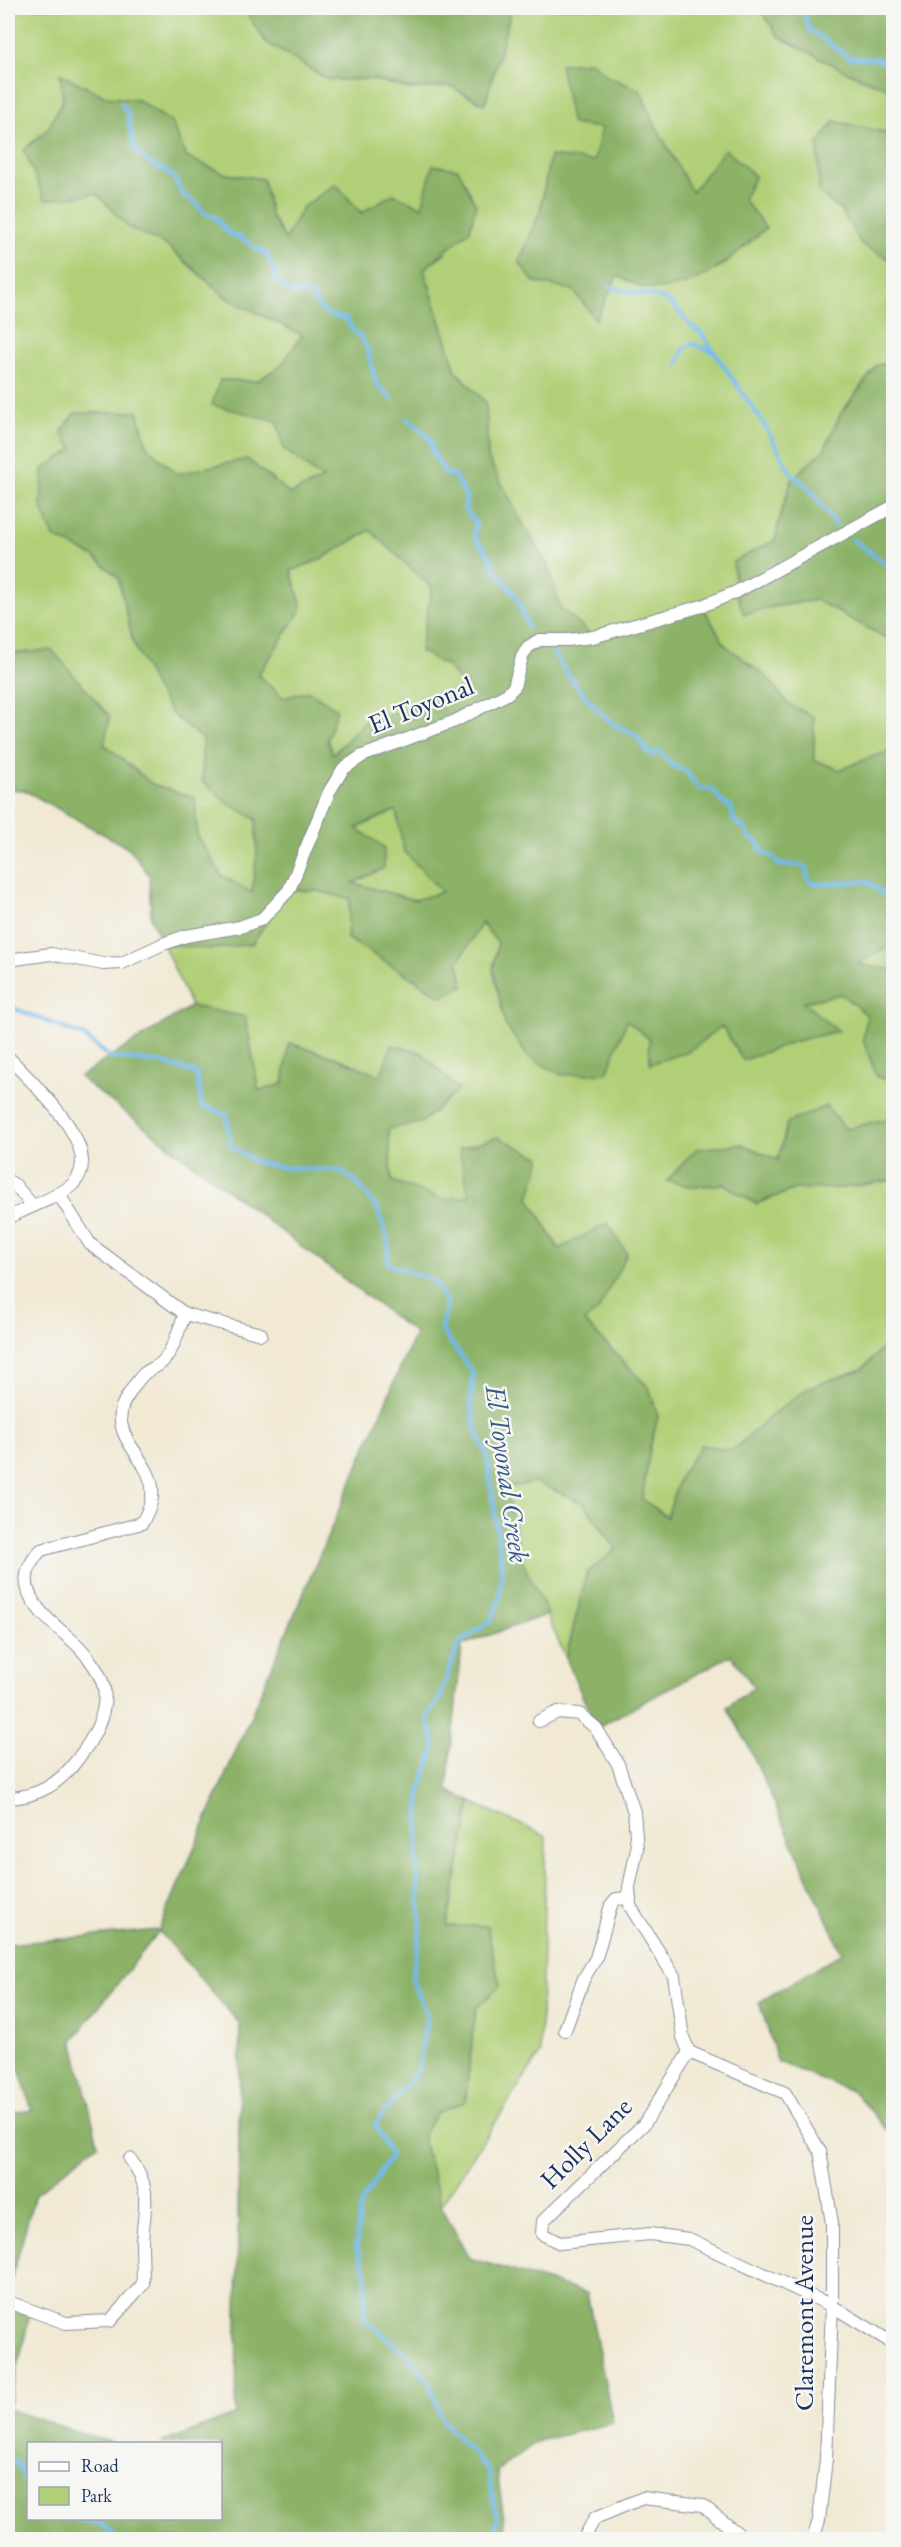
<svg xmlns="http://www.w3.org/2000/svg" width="901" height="2547" viewBox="0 0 901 2547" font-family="'EB Garamond',serif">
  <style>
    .green { fill: #b0cf76; stroke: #667f6a; stroke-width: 1.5; fill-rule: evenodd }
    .forest { fill: #8cb267; stroke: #547062; stroke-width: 1.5; fill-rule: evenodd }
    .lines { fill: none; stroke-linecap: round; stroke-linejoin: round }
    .stream { stroke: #72b9e9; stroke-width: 4.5 }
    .minor-casing { stroke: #868c99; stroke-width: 14 }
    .minor { stroke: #fff; stroke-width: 12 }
    .labels { text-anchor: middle; stroke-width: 5; stroke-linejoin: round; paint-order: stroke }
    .street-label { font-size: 27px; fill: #1b2f5e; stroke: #f6f6f2 }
    .water-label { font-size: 28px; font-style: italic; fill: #355888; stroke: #f6f6f2 }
  </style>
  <rect width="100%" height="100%" fill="#f6f6f2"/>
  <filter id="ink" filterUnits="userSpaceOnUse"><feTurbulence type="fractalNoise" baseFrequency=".0167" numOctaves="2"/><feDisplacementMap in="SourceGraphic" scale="12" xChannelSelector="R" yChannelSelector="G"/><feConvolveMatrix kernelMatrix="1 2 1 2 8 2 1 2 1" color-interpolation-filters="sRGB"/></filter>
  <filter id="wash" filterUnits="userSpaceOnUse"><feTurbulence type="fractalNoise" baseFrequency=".008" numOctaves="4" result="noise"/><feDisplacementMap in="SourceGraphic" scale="24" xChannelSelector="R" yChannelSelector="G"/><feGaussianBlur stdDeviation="1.35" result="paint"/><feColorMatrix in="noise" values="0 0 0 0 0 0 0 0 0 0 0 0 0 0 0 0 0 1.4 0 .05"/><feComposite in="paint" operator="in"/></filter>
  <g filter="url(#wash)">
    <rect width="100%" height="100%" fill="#f1e9d4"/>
    <!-- green -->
    <g class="green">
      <path d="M8,8H243L266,42L328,80L371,79L411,89L450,86L484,104L512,8H764L761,12L851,74L893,90V134L834,121L818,144L819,192L841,211L862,245L893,261V363L877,365L840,415L824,450L792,479L781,513L775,540L744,614L772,607L816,600L884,637L893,635V751L874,756L840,770L814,760V717L788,704L768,678L725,645L702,606L593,637L560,607L548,566L519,517L488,458L486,403L456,371L424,269L446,252L423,207L393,194L361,213L336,184L303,207L285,239L271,216L263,179L226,174L186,157L172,123L138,100L106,97L61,74L63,100L48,129L24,150L97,194L129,227L166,245L227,298L302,335L281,366L257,381L220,380L278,421L284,449L324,480L290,494L247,459L177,474L147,447L138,412L73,449L54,537L93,556L118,577L133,642L155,688L173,715L202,738V781L227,803L256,819L257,853L252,894L222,876L197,836L195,798L152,784L104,744L52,650L8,654ZM591,62L608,77L640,90L654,122L692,193L755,176L743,199L727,263C704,275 675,292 647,288C637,287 626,279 617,275L596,319L573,290L519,262L540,212L550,156L594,162L602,128L560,65Z"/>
      <polygon points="370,530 433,588 420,650 448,667 469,693 366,721 333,754 309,691 284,698 258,675 302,608 291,571 321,559"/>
      <polygon points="397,810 404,851 443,893 415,900 352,883 355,829"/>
      <polygon points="289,890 318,891 350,899 347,938 441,996 458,962 481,923 498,943 493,970 627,1019 649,1039 689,1051 722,1026 743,1060 796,1041 837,1031 803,1002 841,994 867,1015 863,1040 877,1077 893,1080 893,1117 846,1130 779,1160 741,1144 693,1187 724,1184 756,1204 795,1189 841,1188 893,1180 893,1338 862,1369 808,1388 771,1416 733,1450 680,1476 668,1517 642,1499 650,1448 658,1416 649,1388 584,1321 608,1223 560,1250 529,1198 470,1196 444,1200 392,1181 388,1129 422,1122 458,1090 421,1052 380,1076 340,1059 289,1043 283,1084 259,1091 245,1017 191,1006 163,944 214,949 279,903"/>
      <polygon points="893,944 893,970 857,964"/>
      <polygon points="535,1482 584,1503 616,1549 587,1573 566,1658 523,1563 505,1488"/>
      <polygon points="471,1802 546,1836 540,2054 441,2205 422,2137 437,2112 465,2102 476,2008 500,1985 447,1926"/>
    </g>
    <!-- forest -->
    <g class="forest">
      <polygon points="243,8 512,8 485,104 450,86 411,89 371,79 328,80 266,42"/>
      <polygon points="764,8 893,8 893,101 893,90 851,74 779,37 761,11"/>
      <path d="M591,62L609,77L640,90L654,122L692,192L725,149L755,176L743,199L766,228C735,256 693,294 647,288C637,287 626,279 617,276L596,320L573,290L534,282L519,262L540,212L550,156L594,161L602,128L572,124L560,64Z"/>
      <path d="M60,74L106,97L138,100L172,123L186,157L226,174L263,179L271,216L285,239L303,207L336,184L361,213L393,194L422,207L433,165L458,169L476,205L470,230L424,269L456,371L486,403L488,458L519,517L548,566L560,607L593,637L702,606L725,645L768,678L788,704L814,717V760L840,770L874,756L893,751V944L858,964L893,970V1080L877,1077L863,1040L867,1015L841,994L803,1002L838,1031L796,1041L743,1060L722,1026L689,1051L650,1064L649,1039L627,1020L607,1073L562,1075L528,1057L505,1024L493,970L498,943L482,923L458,962L464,986L441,996L347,938L350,899L318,891L288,890L252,944L214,949L163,944L151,919L149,875L130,849L24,790L8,789V654L52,650L110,717L104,744L152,784L195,798L197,836L222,876L252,893L257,853L256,819L227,803L202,781V739L173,715L155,688L133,642L118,577L93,556L54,537L41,506L43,469L73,449L61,433L75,413L138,412L147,447L177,474L247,459L290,494L323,479L284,449L277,421L212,405L220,380L257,381L281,366L302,335L227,298L166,245L129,228L97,194L45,200L24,150L48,129L63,100ZM370,530L432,588L420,651L448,667L469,693L366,721L333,754L327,741L337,709L309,691L284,698L258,675L302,608L291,571L321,559ZM396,810L404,851L442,892L415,900L353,883L384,868V847L356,828Z"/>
      <polygon points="834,121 893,134 893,261 862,245 841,211 819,192 818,144"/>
      <polygon points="893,363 893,635 884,637 816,600 772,607 744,614 736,592 733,562 775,540 781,513 792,479 824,450 840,415 877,365"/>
      <polygon points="191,1006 245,1017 259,1091 283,1084 289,1043 340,1059 380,1076 392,1045 421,1052 459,1090 422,1122 388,1129 392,1181 444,1200 469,1196 459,1149 498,1137 541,1158 529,1198 559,1249 608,1223 627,1254 598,1311 584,1321 649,1388 658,1416 650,1448 642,1499 667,1517 680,1476 701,1445 733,1450 771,1416 808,1388 862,1369 893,1338 893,2136 854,2092 778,2062 759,2002 842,1953 747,1743 727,1707 754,1687 731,1655 596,1728 566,1658 587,1573 616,1549 584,1503 535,1482 505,1488 523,1563 548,1614 462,1645 447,1790 471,1802 447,1926 487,1926 500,1986 476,2008 465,2102 437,2112 422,2137 441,2205 469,2258 587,2293 613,2423 538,2441 497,2471 507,2539 8,2539 8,2409 113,2443 28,2444 28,2518 220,2518 220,2444 161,2443 236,2414 240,2024 159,1931 73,2040 98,2144 35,2194 8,2292 8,2114 32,2110 8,2034 8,1944 159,1930 415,1333 79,1077"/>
      <polygon points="826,1106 846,1129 893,1117 893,1180 841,1188 795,1189 756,1204 724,1184 693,1187 667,1181 696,1149 741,1144 778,1160 787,1123"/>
      <polygon points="8,2302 31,2310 8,2408"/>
    </g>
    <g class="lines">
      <!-- stream -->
      <g class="stream">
        <polyline points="803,8 809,29 850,58 877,59 894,68"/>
        <path d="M122,104L128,114L133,144L141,156L154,166L165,170L175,179L184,196L195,202L205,213L215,217L229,234L240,237L256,249L265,252L277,275L275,282L290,291L313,296C319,313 330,316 347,319L351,328L361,337L368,351L376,383L392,399"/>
        <path d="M609,286C627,294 649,292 667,301C679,307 684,324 701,333L762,421L791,473L811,490L836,525"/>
        <polyline points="678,363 685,347 693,344 713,352"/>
        <polyline points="407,419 430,438 432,451 445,473 455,476 466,497 465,509 476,524 474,536 490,557 495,570 516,596 528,627"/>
        <polyline points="853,540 885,563 894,577"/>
        <path d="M554,653C569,679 590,703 611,722C618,728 629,730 636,736C643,742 643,749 651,754L660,752L673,766L686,771L699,789H712L722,802L731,807L734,821L745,828L749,838L758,842L763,853L774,857L779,865H800L807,868V877L812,883L825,884L868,881L880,892L894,895"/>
        <polyline points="8,1006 84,1036 109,1057 163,1063 196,1073 202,1106 226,1114 231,1146 256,1162 285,1168 338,1170 356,1181 377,1208 388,1240 388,1264 434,1281 447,1303 441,1329 473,1373 471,1404 476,1430 487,1456 502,1567 500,1597 491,1621 459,1643 439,1700 427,1717 435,1746 420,1791 417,1870 421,1926 412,1979 427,2016 418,2070 375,2124 391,2156 361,2203 356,2246 366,2273 364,2319 404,2352 427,2379 443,2421 488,2470 497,2519 493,2540"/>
        <polyline points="8,2458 17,2462 28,2487"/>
        <polyline points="65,2518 101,2524 121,2540"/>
      </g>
    </g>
  </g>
  <g filter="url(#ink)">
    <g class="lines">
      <!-- minor casing -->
      <g class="minor-casing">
        <g id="minor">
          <polyline points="8,960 51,954 103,964 122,963 163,944 186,936 240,927 262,919 289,890 329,792 343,769 362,756 455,721 507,694 514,687 522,657 528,647 539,640 567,640 593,637 702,606 736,592 894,506"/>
          <path d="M8,1057C31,1082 108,1149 73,1184C58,1198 26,1208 8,1218"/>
          <polyline points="8,1181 15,1185 32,1205"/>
          <polyline points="58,1193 90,1244 185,1314 261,1334"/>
          <polyline points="539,1721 558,1712 579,1714 596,1728 618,1764 634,1812 637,1849 629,1887 630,1906 674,1976 683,2037 689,2052 644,2124 543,2221 542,2234 560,2243 650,2234 689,2239 832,2306 894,2344"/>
          <path d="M8,1798C38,1797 59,1784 77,1760C92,1741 108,1714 104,1688C100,1669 81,1647 67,1636C40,1613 7,1585 41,1550L142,1523C146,1515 151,1506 152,1497C157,1463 112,1442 122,1407C123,1402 140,1376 145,1373C151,1368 159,1367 164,1360C174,1349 179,1328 185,1314"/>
          <polyline points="565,2030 584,1978 596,1958 611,1905 616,1899 630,1898"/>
          <polyline points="689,2052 785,2093 820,2151 832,2223 832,2306 826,2459 819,2520 813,2540"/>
          <path d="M8,2302L66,2323L110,2321L143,2284C143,2270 142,2255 142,2241C144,2208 153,2188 130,2159"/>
          <polyline points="583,2540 595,2518 643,2498 702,2505 746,2540"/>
        </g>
      </g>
      <!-- minor -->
      <use href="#minor" class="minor"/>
    </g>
  </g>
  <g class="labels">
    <!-- street labels -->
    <g class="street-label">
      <text transform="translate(421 705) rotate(-22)" y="9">El Toyonal</text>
      <text transform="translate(586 2143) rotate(-45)" y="9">Holly Lane</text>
      <text transform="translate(804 2313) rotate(-90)" y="9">Claremont Avenue</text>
    </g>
    <!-- water labels -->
    <g class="water-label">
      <text transform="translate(508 1474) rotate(82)" y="10">El Toyonal Creek</text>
    </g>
  </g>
  <!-- margin -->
  <rect width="901" height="2547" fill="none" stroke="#f6f6f2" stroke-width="30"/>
  <!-- legend -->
  <rect x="27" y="2442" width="195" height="78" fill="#f6f6f2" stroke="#9ea6b7" stroke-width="1.5"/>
  <rect x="39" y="2462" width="30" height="9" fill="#ffffff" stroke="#9ea6b7" stroke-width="1.5"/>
  <text x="81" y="2472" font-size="18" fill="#1b2f5e">Road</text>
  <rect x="39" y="2487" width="30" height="18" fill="#b0cf76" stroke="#9ea6b7" stroke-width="1.5"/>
  <text x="81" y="2502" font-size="18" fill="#1b2f5e">Park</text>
</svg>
